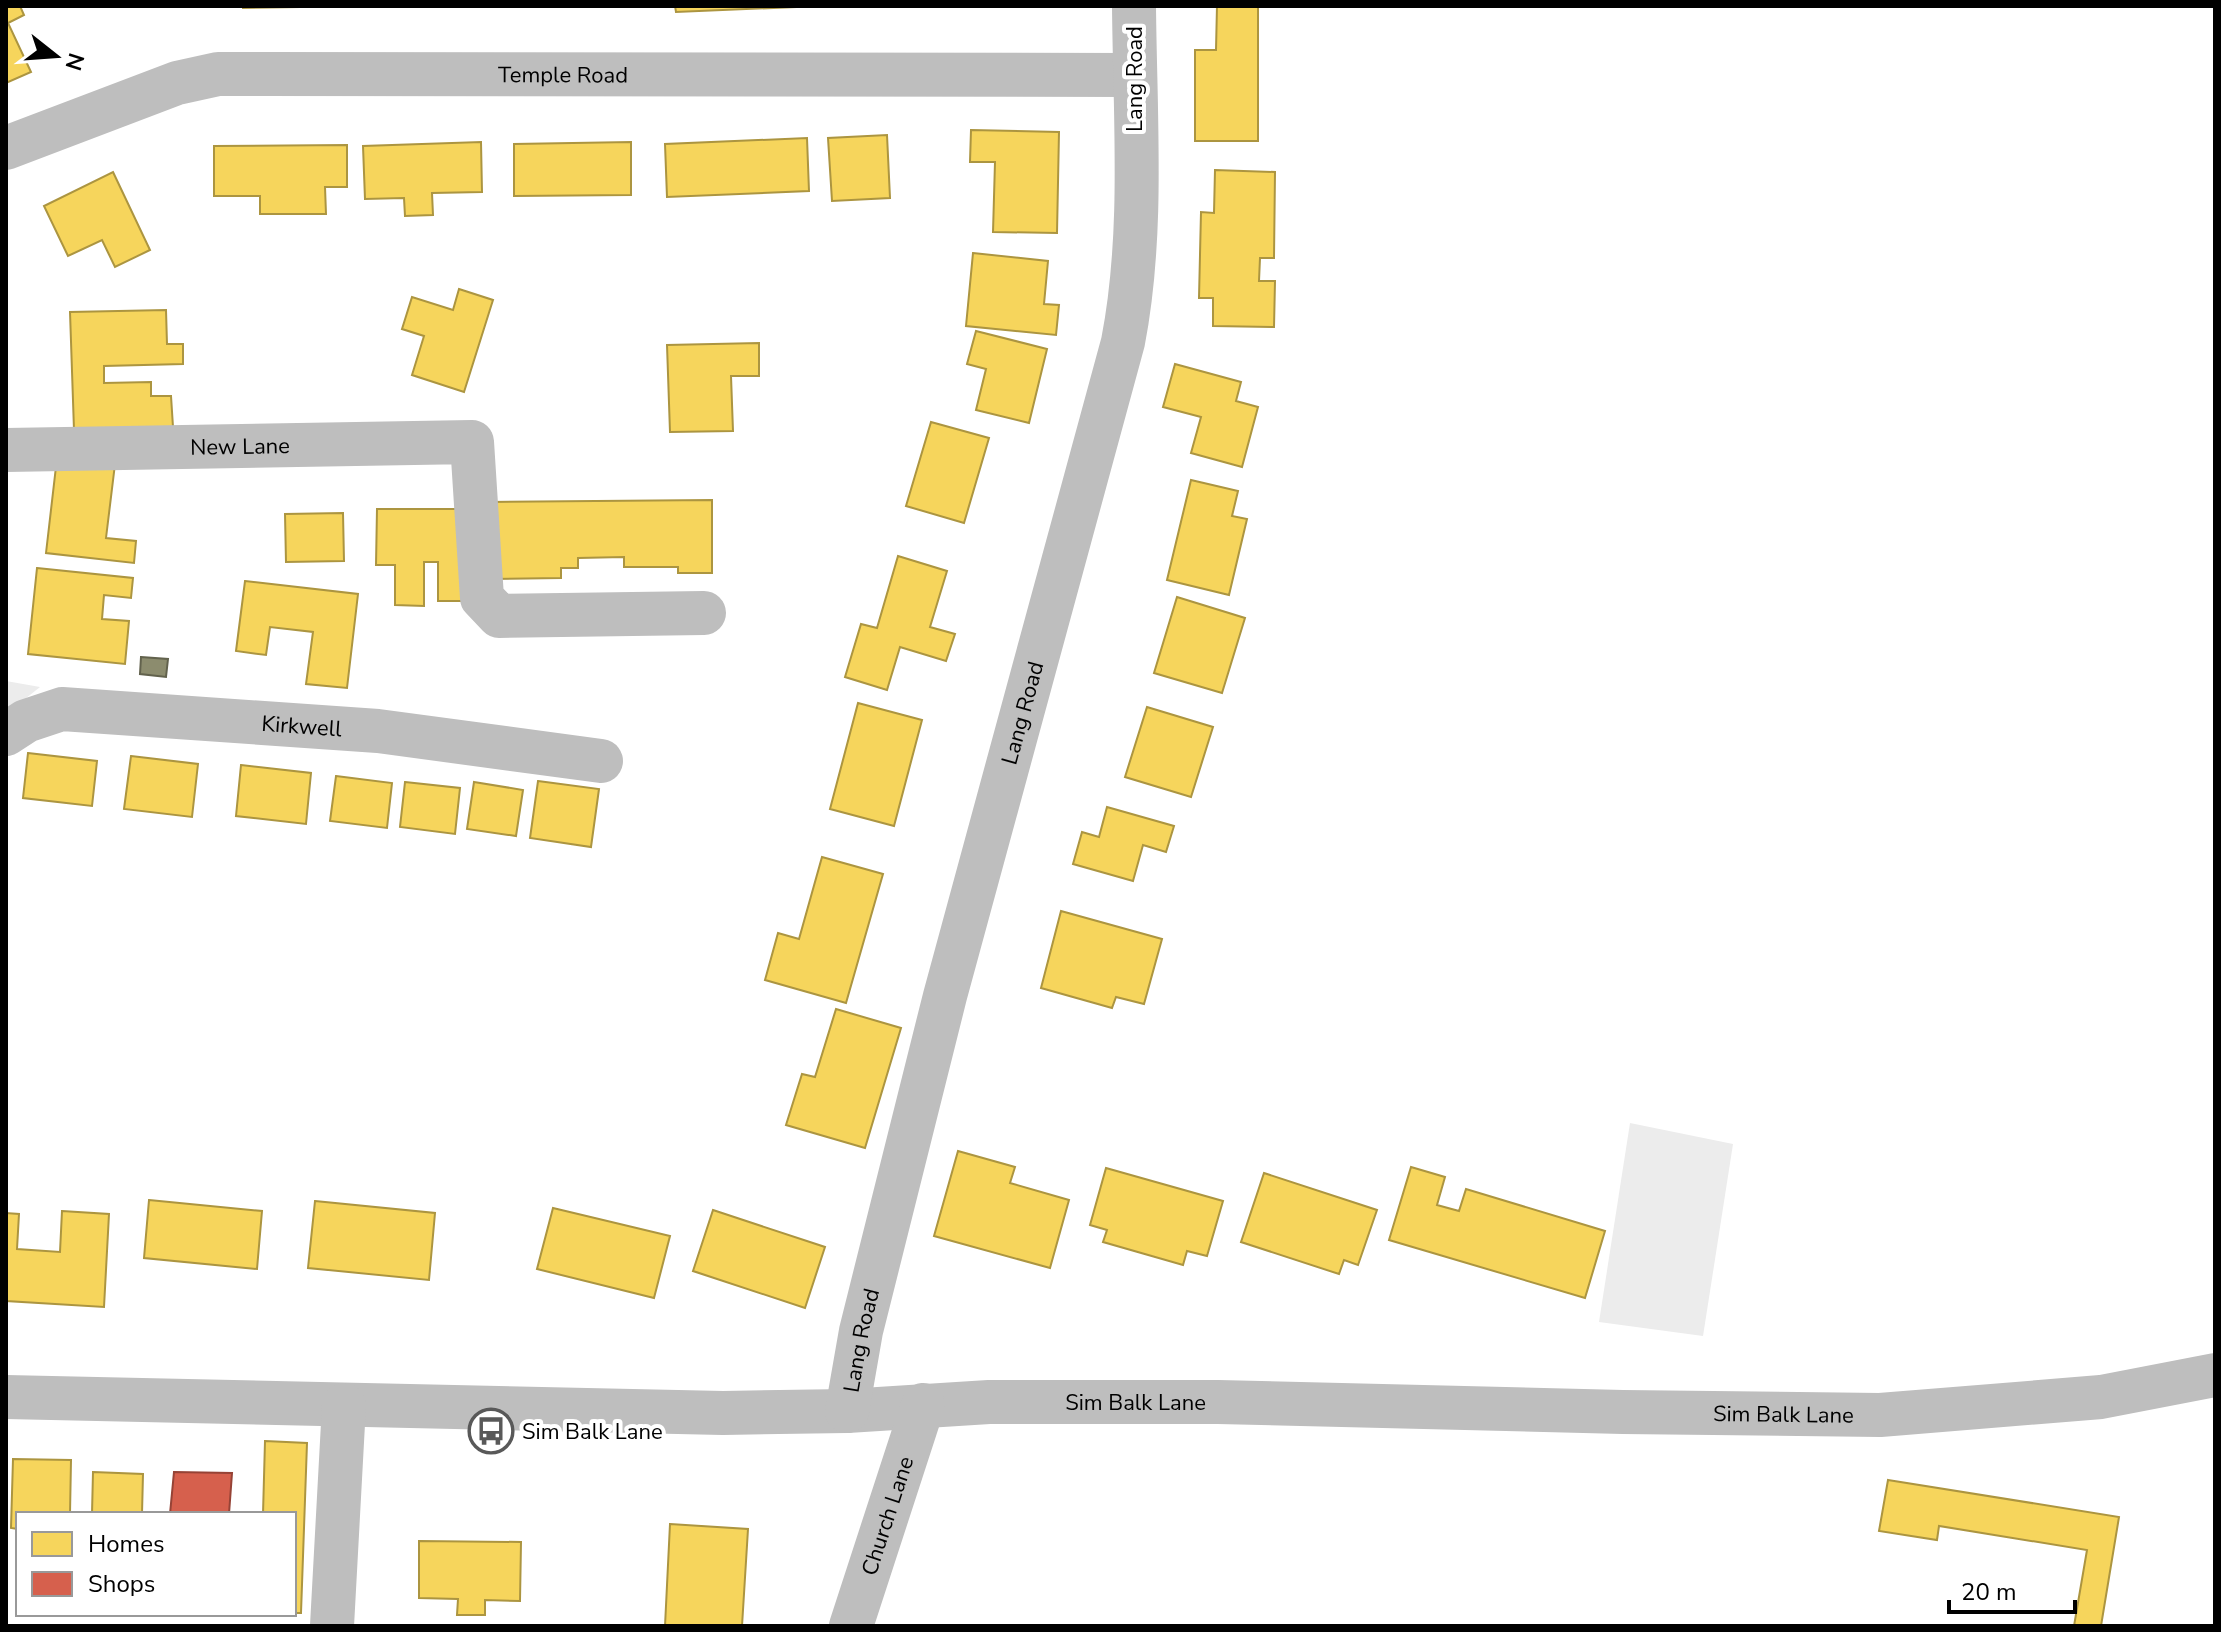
<svg xmlns="http://www.w3.org/2000/svg" width="2221" height="1632" viewBox="0 0 2221 1632" font-family="'Nunito Sans',sans-serif">
  <style>
    .green { fill: #ececec }
    .homes { fill: #f6d55c; stroke: #ac9540; stroke-width: 2 }
    .shops { fill: #d6604d; stroke: #964336; stroke-width: 2 }
    .industry { fill: #8c8c6e; stroke: #62624d; stroke-width: 2 }
    .lines { fill: none; stroke-linecap: round; stroke-linejoin: round }
    .minor { stroke: #bebebe; stroke-width: 44 }
    .labels { text-anchor: middle; stroke-width: 8; stroke-linejoin: round; paint-order: stroke }
    .street-label { font-size: 22px; fill: #000; stroke: #fff }
    .poi-label { font-size: 22px; fill: #000; stroke: #fff; text-anchor: start }
  </style>
  <rect width="100%" height="100%" fill="#fff"/>
  <!-- green -->
  <g class="green">
    <polygon points="6,681 40,687 6,714"/>
    <polygon points="1630,1123 1733,1144 1703,1336 1599,1322"/>
  </g>
  <!-- homes -->
  <g class="homes">
    <polygon points="6,6 20,6 24,15 8,23 31,72 6,83"/>
    <polygon points="243,6 362,6 243,8"/>
    <polygon points="675,6 820,6 676,12"/>
    <polygon points="1217,6 1258,6 1258,141 1195,141 1195,50 1216,50"/>
    <polygon points="971,130 1059,132 1057,233 993,232 995,162 970,162"/>
    <polygon points="887,135 890,198 832,201 828,138"/>
    <polygon points="807,138 809,191 667,197 665,144"/>
    <polygon points="481,142 482,192 432,193 433,215 405,216 404,198 365,199 363,146"/>
    <polygon points="631,142 631,195 514,196 514,144"/>
    <polygon points="347,145 347,187 325,187 326,214 260,214 260,196 214,196 214,146"/>
    <polygon points="1215,170 1275,172 1274,258 1260,258 1259,281 1275,281 1274,327 1213,326 1213,298 1199,298 1201,212 1214,213"/>
    <polygon points="113,172 150,250 115,267 102,240 68,256 44,206"/>
    <polygon points="973,253 1048,261 1044,304 1059,305 1056,335 966,326"/>
    <polygon points="459,289 493,300 464,392 412,375 424,336 402,329 412,297 453,310"/>
    <polygon points="166,310 167,344 183,344 183,364 104,366 104,383 151,382 151,396 171,396 173,427 74,430 70,312"/>
    <polygon points="976,331 1047,349 1029,423 976,410 986,369 967,364"/>
    <polygon points="759,343 759,376 731,376 733,431 670,432 667,345"/>
    <polygon points="1175,364 1241,382 1236,401 1258,407 1242,467 1191,453 1201,417 1163,407"/>
    <polygon points="931,422 989,438 964,523 906,506"/>
    <polygon points="57,458 115,464 106,538 136,541 134,563 46,553"/>
    <polygon points="1191,480 1238,491 1232,516 1247,519 1229,595 1167,580"/>
    <polygon points="712,500 712,573 678,573 678,567 624,567 624,557 578,558 578,568 561,568 561,578 491,579 490,502"/>
    <polygon points="377,509 466,509 465,601 438,601 438,562 424,562 424,606 395,605 395,565 376,565"/>
    <polygon points="343,513 344,561 286,562 285,514"/>
    <polygon points="898,556 947,571 930,627 955,634 946,661 900,647 887,690 845,677 861,624 877,628"/>
    <polygon points="37,568 133,578 131,598 104,595 102,619 129,621 125,664 28,654"/>
    <polygon points="245,581 358,594 347,688 306,684 313,632 270,627 266,655 236,651"/>
    <polygon points="1177,597 1245,618 1222,693 1154,673"/>
    <polygon points="858,703 922,720 894,826 830,809"/>
    <polygon points="1147,707 1213,727 1191,797 1125,777"/>
    <polygon points="28,753 97,761 92,806 23,798"/>
    <polygon points="131,756 198,764 192,817 124,809"/>
    <polygon points="241,765 311,773 306,824 236,816"/>
    <polygon points="336,776 392,783 387,828 330,821"/>
    <polygon points="538,781 599,789 591,847 530,838"/>
    <polygon points="405,782 460,788 455,834 400,827"/>
    <polygon points="474,782 523,790 516,836 467,829"/>
    <polygon points="1107,807 1174,826 1166,852 1143,845 1133,881 1073,864 1082,832 1099,837"/>
    <polygon points="822,857 883,874 846,1003 765,980 778,933 799,939"/>
    <polygon points="1061,911 1162,939 1144,1004 1116,997 1112,1008 1041,988"/>
    <polygon points="836,1009 901,1028 865,1148 786,1125 802,1074 815,1077"/>
    <polygon points="958,1151 1015,1167 1010,1183 1069,1200 1050,1268 934,1236"/>
    <polygon points="1411,1167 1445,1177 1437,1205 1459,1211 1466,1189 1605,1231 1585,1298 1389,1240"/>
    <polygon points="1106,1168 1223,1201 1207,1256 1187,1251 1183,1265 1103,1242 1107,1230 1090,1225"/>
    <polygon points="1264,1173 1377,1210 1358,1265 1344,1260 1339,1274 1241,1242"/>
    <polygon points="149,1200 262,1211 257,1269 144,1258"/>
    <polygon points="315,1201 435,1213 429,1280 308,1268"/>
    <polygon points="553,1208 670,1236 654,1298 537,1269"/>
    <polygon points="713,1210 825,1247 805,1308 693,1271"/>
    <polygon points="62,1211 109,1214 104,1307 6,1301 6,1213 19,1214 17,1249 60,1252"/>
    <polygon points="265,1441 307,1443 301,1613 294,1613 294,1514 263,1514"/>
    <polygon points="13,1459 71,1460 70,1514 18,1514 18,1529 11,1528"/>
    <polygon points="93,1472 143,1474 142,1514 92,1514"/>
    <polygon points="1888,1480 2119,1517 2101,1626 2074,1626 2087,1550 1939,1526 1937,1540 1879,1531"/>
    <polygon points="670,1524 748,1529 742,1626 665,1626"/>
    <polygon points="419,1541 521,1542 520,1601 485,1600 485,1615 457,1615 458,1599 419,1598"/>
  </g>
  <!-- shops -->
  <polygon class="shops" points="174,1472 232,1473 229,1514 170,1514"/>
  <!-- industry -->
  <polygon class="industry" points="141,657 168,659 166,677 140,674"/>
  <g class="lines">
    <!-- minor -->
    <g class="minor">
      <path id="s1" d="M6,148L177,83L218,74L1134,75"/>
      <path id="s2" d="M6,450L472,442L482,598L499,616L704,613"/>
      <path id="s3" d="M6,734L26,721L62,709L378,731L601,761"/>
      <path id="s4" d="M6,1397L723,1413L847,1411L989,1402H1218L1623,1412L1880,1415L2101,1397L2215,1375"/>
      <path id="s5" d="M847,1411L861,1331L945,996L1123,342C1144,234 1135,117 1134,6"/>
      <polyline points="332,1626 344,1405"/>
      <path id="s6" d="M851,1626L923,1405"/>
    </g>
  </g>
  <!-- icons -->
  <defs>
    <g id="bus-ring" transform="scale(2.3)"><circle r="9.5" fill="#fff" stroke="#595959" stroke-width="1.5"/><path d="M-5-6H5V4H4V6H2V4H-2V6H-4V4H-5ZM-3.5-4V0h7V-4ZM-3.5 1.2v1.5H-2V1.2ZM2 1.2v1.5H3.5V1.2Z" fill="#595959"/></g>
  </defs>
  <g fill-rule="evenodd">
    <use href="#bus-ring" x="491" y="1431"/>
  </g>
  <g class="labels">
    <!-- street labels -->
    <g class="street-label">
      <text dy="8" stroke="none"><textPath href="#s1" startOffset="570">Temple Road</textPath></text>
      <text transform="translate(1134 79) rotate(-90)" y="8">Lang Road</text>
      <text dy="8" stroke="none"><textPath href="#s2" startOffset="234">New Lane</textPath></text>
      <text dy="8" stroke="none"><textPath href="#s5" startOffset="720">Lang Road</textPath></text>
      <text dy="8" stroke="none"><textPath href="#s3" startOffset="302">Kirkwell</textPath></text>
      <text dy="8" stroke="none"><textPath href="#s5" startOffset="72">Lang Road</textPath></text>
      <text dy="8" stroke="none"><textPath href="#s4" startOffset="1130">Sim Balk Lane</textPath></text>
      <text dy="8" stroke="none"><textPath href="#s4" startOffset="1778">Sim Balk Lane</textPath></text>
      <text dy="8" stroke="none"><textPath href="#s6" startOffset="116">Church Lane</textPath></text>
    </g>
    <!-- poi labels -->
    <g class="poi-label">
      <text x="522" y="1439">Sim Balk Lane</text>
    </g>
  </g>
  <!-- border -->
  <rect width="2221" height="1632" fill="none" stroke="#000000" stroke-width="16"/>
  <!-- legend -->
  <rect x="16" y="1512" width="280" height="104" fill="#ffffff" stroke="#999999" stroke-width="2"/>
  <rect x="32" y="1532" width="40" height="24" fill="#f6d55c" stroke="#999999" stroke-width="2"/>
  <text x="88" y="1552" font-size="24" fill="#000000">Homes</text>
  <rect x="32" y="1572" width="40" height="24" fill="#d6604d" stroke="#999999" stroke-width="2"/>
  <text x="88" y="1592" font-size="24" fill="#000000">Shops</text>
  <!-- north arrow -->
  <g transform="translate(56 56) rotate(107)" stroke="#ffffff" stroke-width="6" paint-order="stroke">
  <path d="M0-6L14 30L0 20L-14 30Z" fill="#000000"/>
  <text y="-12" font-size="22" font-weight="bold" text-anchor="middle" fill="#000000">N</text>
  </g>
  <!-- scale -->
  <path d="M1949 1600v12h126v-12" fill="none" stroke="#000000" stroke-width="4"/>
  <text x="1961" y="1600" font-size="24" fill="#000000" stroke="#ffffff" stroke-width="6" paint-order="stroke">20 m</text>
</svg>
